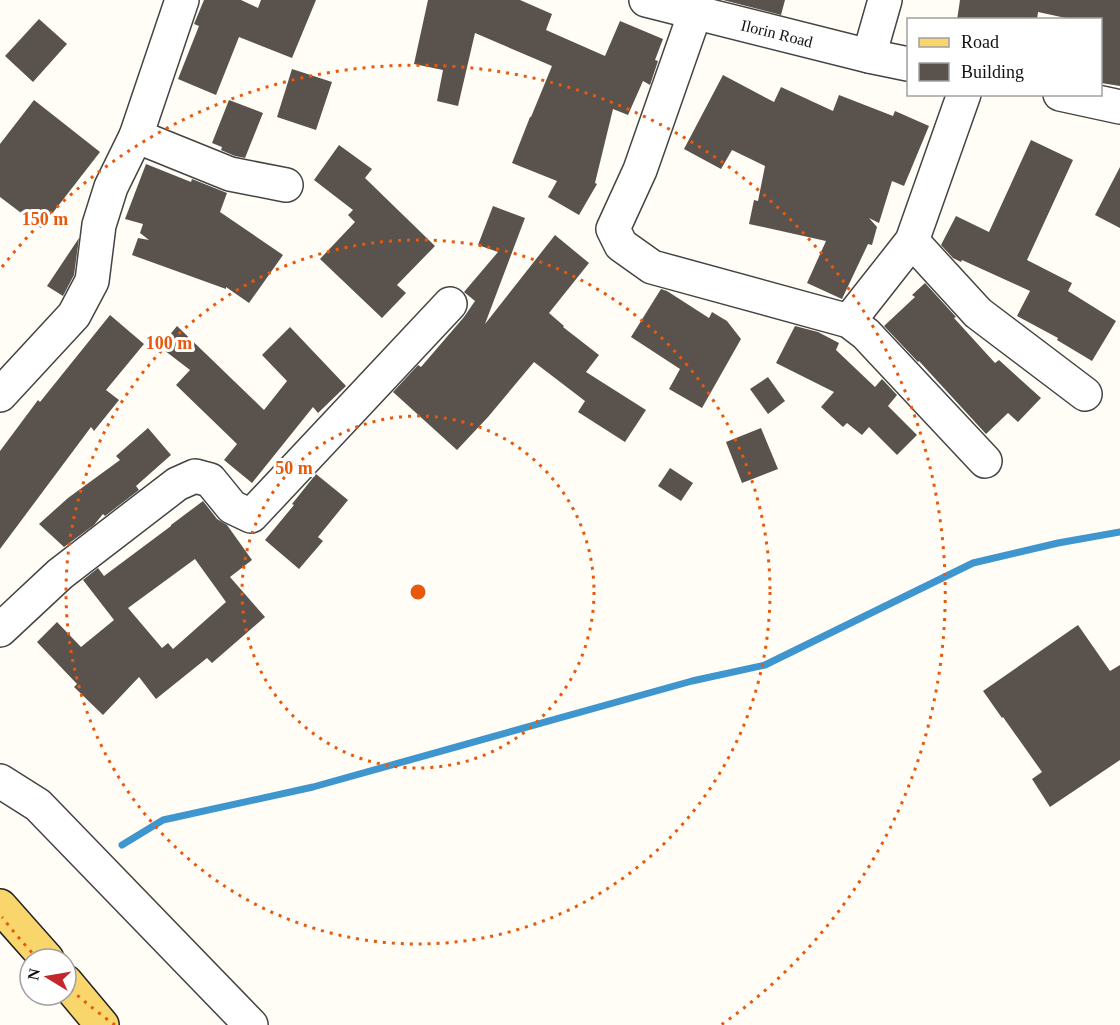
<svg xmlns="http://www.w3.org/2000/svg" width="1120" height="1025" viewBox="0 0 1120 1025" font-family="'Times New Roman',serif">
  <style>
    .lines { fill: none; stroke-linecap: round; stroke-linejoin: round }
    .stream { stroke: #3f96cf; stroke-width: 7 }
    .building { fill: #5a524d; fill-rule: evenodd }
    .minor-casing { stroke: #444; stroke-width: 36 }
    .major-casing { stroke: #222; stroke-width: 36 }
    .minor { stroke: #fff; stroke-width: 33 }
    .major { stroke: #f9d66b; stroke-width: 33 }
    .ring { fill: none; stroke: #e8590c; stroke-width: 3; stroke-dasharray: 3 6 }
    .labels { text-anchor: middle; stroke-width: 6; stroke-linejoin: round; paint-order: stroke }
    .street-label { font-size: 16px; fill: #111; stroke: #fff }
    .centre { fill: #e8590c; stroke: #fff; stroke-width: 3 }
    .ring-label { font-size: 18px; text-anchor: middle; font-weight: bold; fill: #e8590c; stroke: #fff; stroke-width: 6; stroke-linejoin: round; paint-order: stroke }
  </style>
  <rect width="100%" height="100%" fill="#fffdf5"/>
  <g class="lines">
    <!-- stream -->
    <polyline class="stream" points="122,845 163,820 313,787 692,681 765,665 973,563 1058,543 1120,532"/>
  </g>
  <!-- building -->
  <g class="building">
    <polygon points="204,0 241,0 258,8 261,0 316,0 292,58 239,37 216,95 178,79 199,26 194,24"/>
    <polygon points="428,0 520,0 552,14 546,30 605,56 620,21 663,39 655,60 658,61 650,85 643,81 628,115 613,109 595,183 597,184 579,215 548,197 557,181 512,163 530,117 531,117 552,66 475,33 458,106 437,101 443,70 414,64"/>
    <polygon points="723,0 785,0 781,15"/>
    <polygon points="960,0 1120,0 1120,86 1101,83 1101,20 1075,20 1038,12 1037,20 957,20"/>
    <polygon points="39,19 67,44 33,82 5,56"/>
    <polygon points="292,69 332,82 316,130 277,117"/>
    <polygon points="723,75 774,102 781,87 833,111 839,95 893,116 895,111 929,126 904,186 892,181 879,223 869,218 877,227 872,245 868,244 842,299 807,283 826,241 749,224 754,200 758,201 765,166 732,150 721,169 684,149"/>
    <polygon points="34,100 100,152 41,228 0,197 0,144"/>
    <polygon points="229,100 263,113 245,158 235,156 221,150 222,147 212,143"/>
    <polygon points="1031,140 1073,160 1027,260 1072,283 1068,291 1116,321 1092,361 1057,340 1058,338 1017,316 1030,291 962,260 961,262 953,258 941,245 956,216 989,232"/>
    <polygon points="339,145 372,169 365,178 435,246 397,285 406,293 382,318 320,259 355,222 348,215 353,210 314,180"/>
    <polygon points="146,164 191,182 192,179 227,193 220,212 283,255 249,303 226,287 226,289 132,255 138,238 149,240 140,233 143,224 125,219"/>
    <polygon points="1120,167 1120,228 1095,215"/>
    <polygon points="493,206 525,218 485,324 555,235 589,263 549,313 564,326 563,327 599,355 586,372 646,410 625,442 578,412 585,401 534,362 488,417 457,450 393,392 418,365 421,367 464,317 475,301 464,292 498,252 478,245"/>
    <polygon points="79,238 74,275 63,296 47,286"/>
    <polygon points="925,283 956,317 954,318 995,363 999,360 1041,398 1018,422 1008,413 986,434 919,361 918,362 884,326 915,297 912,295"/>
    <polygon points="661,289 667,291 709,318 712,312 727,321 741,339 702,408 669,389 680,369 631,337"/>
    <polygon points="110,315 144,344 106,390 119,400 94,431 91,427 0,549 0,451 38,400 40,402"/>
    <polygon points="177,326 264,410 287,381 262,355 290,327 346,386 318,413 313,407 252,483 224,460 237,444 176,385 190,370 160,347"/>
    <polygon points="795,326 818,332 839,343 836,350 875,387 882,379 897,395 888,406 917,435 897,455 869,427 862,435 847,423 843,427 821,407 834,392 776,363"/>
    <polygon points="768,377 785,401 768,414 750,389"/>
    <polygon points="148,428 171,455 136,486 139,490 105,516 103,514 94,525 64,547 39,524 68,498 120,460 116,456"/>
    <polygon points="761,428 778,469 742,483 726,442"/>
    <polygon points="670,468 693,483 681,501 658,486"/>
    <polygon points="316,474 348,500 318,537 323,541 299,569 265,540 294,505 292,504"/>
    <path d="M203,501L217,519L227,525L252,560L230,577L265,617L212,663L207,658L156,699L139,677L103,715L74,687L77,684L37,642L57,622L81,647L114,620L83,580L98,568L104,576L171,526V525ZM195,559L226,602L173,649L168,643L162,648L128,608Z"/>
    <polygon points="1078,625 1110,671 1120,665 1120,760 1050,807 1032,779 1042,772 1003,717 1002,718 983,691"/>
  </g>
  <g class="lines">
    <!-- minor casing -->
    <g class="minor-casing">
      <g id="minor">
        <polyline points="646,0 869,56 908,64"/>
        <polyline points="695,13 640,170 613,229 621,245 652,267 849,321 866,334 985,461"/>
        <polyline points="869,56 885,0"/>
        <polyline points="1060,94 1120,107"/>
        <polyline points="136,136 230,174 286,185"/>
        <polyline points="912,241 978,313 1085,394"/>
        <polyline points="849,321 912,241 964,94"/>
        <polyline points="0,395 74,315 92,281 99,225 111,187 136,136 182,0"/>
        <polyline points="0,630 60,574 177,484 195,476 210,480 232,507 251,516 450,304"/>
        <polyline points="0,781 38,805 251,1025"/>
      </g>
    </g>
    <!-- major casing -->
    <g class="major-casing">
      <g id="major">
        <polyline points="0,906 47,959"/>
        <polyline points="66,982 102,1025"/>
      </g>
    </g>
    <!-- minor -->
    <use href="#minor" class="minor"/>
    <!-- major -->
    <use href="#major" class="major"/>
  </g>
  <!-- distance rings -->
  <g class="ring">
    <circle cx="418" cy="592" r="176"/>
    <circle cx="418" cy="592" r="352"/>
    <path d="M115 1025A528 528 0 0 1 68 987M38 959A528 528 0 0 1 2 917M2 267A528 528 0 1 1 721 1025"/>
  </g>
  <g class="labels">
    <!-- street labels -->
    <g class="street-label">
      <text transform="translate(777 33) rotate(14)" y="6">Ilorin Road</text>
    </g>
  </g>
  <circle cx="418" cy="592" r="9" class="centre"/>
  <g class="ring-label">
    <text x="45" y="225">150 m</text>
    <text x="169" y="349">100 m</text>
    <text x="294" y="474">50 m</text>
  </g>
  <!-- legend -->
  <rect x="907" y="18" width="195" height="78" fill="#ffffff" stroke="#a0a0a0" stroke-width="1.5"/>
  <rect x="919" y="38" width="30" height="9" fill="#f9d66b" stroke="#a0a0a0" stroke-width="1.5"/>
  <text x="961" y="48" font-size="18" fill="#111111">Road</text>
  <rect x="919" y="63" width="30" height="18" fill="#5a524d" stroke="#a0a0a0" stroke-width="1.5"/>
  <text x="961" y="78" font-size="18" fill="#111111">Building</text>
  <!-- north arrow -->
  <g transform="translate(48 977) rotate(281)"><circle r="28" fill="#ffffff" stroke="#a0a0a0" stroke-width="1.5"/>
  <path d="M0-4.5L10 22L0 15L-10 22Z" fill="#c4262e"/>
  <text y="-9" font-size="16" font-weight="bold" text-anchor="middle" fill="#111111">N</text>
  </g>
</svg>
